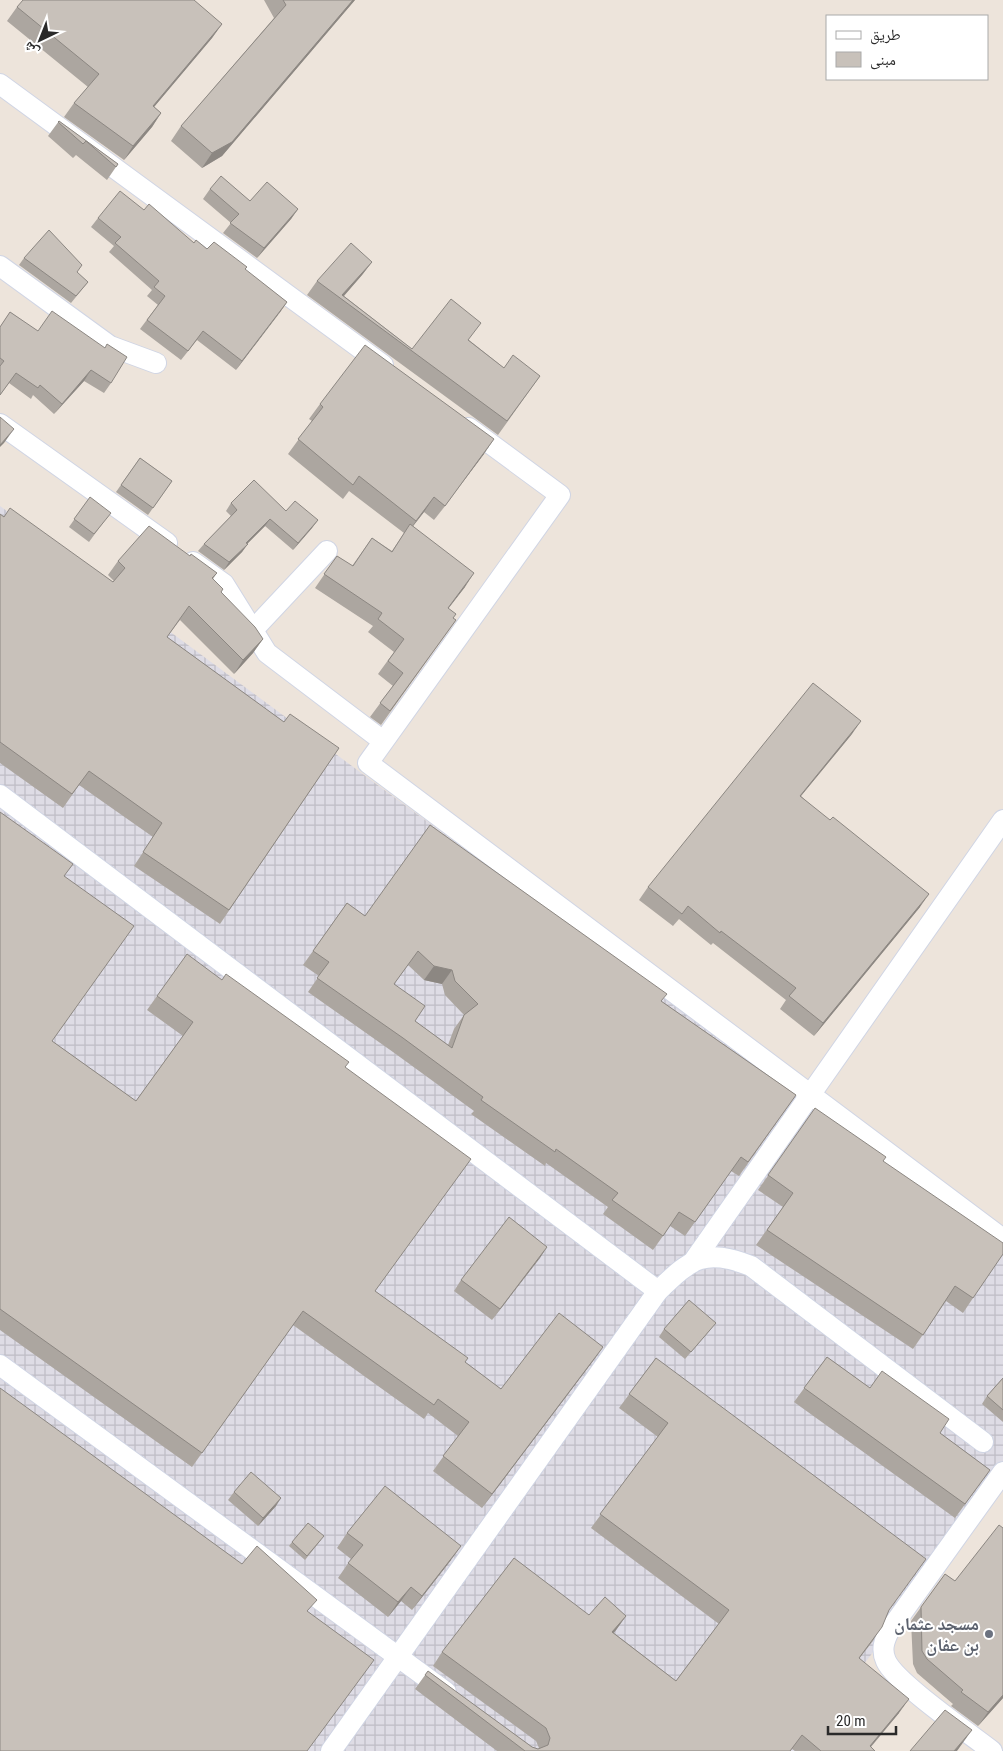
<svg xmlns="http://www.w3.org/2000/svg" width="1003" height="1751" viewBox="0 0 1003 1751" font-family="'Roboto Condensed','Noto Naskh Arabic',sans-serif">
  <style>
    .industrial { fill: url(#industrial-grid) }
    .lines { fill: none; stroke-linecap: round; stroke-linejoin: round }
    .street-casing { stroke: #d0d5e4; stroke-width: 22 }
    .street { stroke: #fff; stroke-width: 20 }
    .wall { fill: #aca6a0; fill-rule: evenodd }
    .shaded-wall { fill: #8c8782 }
    .building { fill: #c8c1ba; stroke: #8c8782; fill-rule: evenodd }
    .worship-dot { fill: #6b7280; stroke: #fff; stroke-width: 2 }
    .labels { text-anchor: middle; stroke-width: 4; stroke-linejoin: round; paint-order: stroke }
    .worship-label { font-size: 18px; font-weight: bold; fill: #5b616d; stroke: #fff; text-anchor: end }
  </style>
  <defs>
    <pattern id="industrial-grid" width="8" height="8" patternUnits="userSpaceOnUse" patternTransform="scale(1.25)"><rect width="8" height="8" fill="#dedce5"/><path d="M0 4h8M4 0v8" fill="none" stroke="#bfbdc5"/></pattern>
  </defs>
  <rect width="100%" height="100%" fill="#ede4db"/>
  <!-- industrial -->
  <polygon class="industrial" points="0,506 1003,1247 1003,1481 798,1751 0,1751"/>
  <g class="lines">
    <!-- street casing -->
    <g class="street-casing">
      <g id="street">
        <polyline points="0,84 383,365"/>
        <polyline points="0,266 110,346 156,363"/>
        <polyline points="0,424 167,543"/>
        <polyline points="469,428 560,495 368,763 1003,1239"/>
        <polyline points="193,562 224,584 267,653 383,741"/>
        <polyline points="253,630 327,551"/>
        <polyline points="0,795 658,1291"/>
        <polyline points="695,1259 1003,820"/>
        <polyline points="0,1365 446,1692"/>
        <path d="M331,1751L658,1291C692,1258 704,1248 751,1266L983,1442"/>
        <path d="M992,1751C969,1733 896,1683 886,1661C881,1650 884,1641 889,1631L1003,1472"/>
      </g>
    </g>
    <!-- street -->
    <use href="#street" class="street"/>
  </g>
  <!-- wall -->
  <g class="wall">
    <polygon points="264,0 355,0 222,156 202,168 171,141 181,126 274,18"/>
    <polygon points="17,7 222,24 212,38 154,107 161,113 152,127 124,160 64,117 74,103 88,87 7,21"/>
    <polygon points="59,121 118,164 107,180 76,155 73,158 48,136"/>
    <polygon points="210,189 250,201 298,209 291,219 257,258 223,233 231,223 203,199"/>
    <polygon points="144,210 194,243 247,267 245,270 287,302 236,370 197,340 181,360 140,329 158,305 147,296 152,290 109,252 114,246 91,227 98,218"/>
    <polygon points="24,258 77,273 88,282 71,303 19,265"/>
    <polygon points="372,262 362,275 344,296 412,349 469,340 504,368 540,376 498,435 307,295 317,281"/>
    <polygon points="10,312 111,383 104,393 84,381 54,414 33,395 31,399 9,383 0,395 0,327"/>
    <polygon points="320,404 484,454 434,520 424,512 413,526 465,587 448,608 453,618 456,620 381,725 370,717 393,686 378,674 394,652 368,632 373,626 315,588 337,556 352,566 372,538 392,551 404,533 349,491 343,499 288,454 312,421 309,419"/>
    <polygon points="140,458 172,481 148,515 116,492"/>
    <polygon points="90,497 105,520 89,542 69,527"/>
    <polygon points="231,503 286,511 318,520 312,528 293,550 265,526 247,544 242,552 224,570 198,551 204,544 231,516 226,511"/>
    <polygon points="0,514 113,582 114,581 108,575 118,561 190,556 217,573 213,579 223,589 221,592 263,639 253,653 234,674 180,620 167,637 284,722 339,748 220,924 134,866 153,837 79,785 63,808 0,763"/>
    <polygon points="852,734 801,796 920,907 814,1036 780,1009 786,1000 713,943 711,945 679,919 673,926 639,900 648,887"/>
    <polygon points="0,812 64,877 52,1041 136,1101 183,1036 147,1010 157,996 345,1067 375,1291 465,1362 501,1389 593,1361 482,1508 433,1471 458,1436 428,1413 424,1419 293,1325 192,1467 0,1330"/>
    <path d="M347,903L365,916L661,1001L796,1095L739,1176L731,1171L685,1236L670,1226L653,1250L603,1214L608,1207L546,1163L545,1166L471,1114L474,1111L393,1052L308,992L319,976L303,965ZM408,965L424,980L442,984L445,995L464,1015L454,1029L448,1045L415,1021L394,984Z"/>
    <polygon points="815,1108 883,1161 973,1298 963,1313 946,1301 913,1349 756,1245 783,1207 758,1190"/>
    <polygon points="547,1247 492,1320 454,1291 461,1280"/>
    <polygon points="664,1329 710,1330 685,1359 659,1337"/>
    <polygon points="827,1357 870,1388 940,1433 990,1470 955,1518 794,1402"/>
    <polygon points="656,1358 889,1611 873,1641 859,1659 899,1713 871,1747 875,1751 795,1751 792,1749 790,1751 497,1751 415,1689 428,1671 532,1747 538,1749 539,1748 536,1741 433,1666 442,1652 589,1615 626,1616 614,1633 676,1681 719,1624 591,1528 658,1437 619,1408"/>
    <polygon points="1003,1378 1003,1422 982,1404 987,1396"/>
    <polygon points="234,1492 276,1506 258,1526 228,1500"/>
    <polygon points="1003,1528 1003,1698 978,1726 951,1706 953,1704 917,1673 913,1664 911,1621 945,1574 955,1581"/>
    <polygon points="347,1533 451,1560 412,1610 401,1601 388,1617 338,1578 351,1559 337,1548"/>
    <polygon points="321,1540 305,1560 289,1546 292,1542"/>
  </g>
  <!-- shaded-wall -->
  <g class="shaded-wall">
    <polygon points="353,0 355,0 222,156 202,168 212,153"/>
    <polygon points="222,24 212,38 143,120 153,106"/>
    <polygon points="161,113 152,127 124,160 133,146"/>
    <polygon points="298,209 291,219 257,258 264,248"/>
    <polygon points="372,262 362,275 341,299 342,295"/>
    <polygon points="287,302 281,311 236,370 242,361"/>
    <polygon points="91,370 84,381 54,414 62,404"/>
    <polygon points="14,429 4,443 0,447 0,445"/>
    <polygon points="494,439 484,454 434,520 445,506"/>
    <polygon points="434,497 424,512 406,535 416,521"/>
    <polygon points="270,519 265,526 241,550 246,543"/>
    <polygon points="318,520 312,528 293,550 298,543"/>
    <polygon points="248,544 242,552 224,570 229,562"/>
    <polygon points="474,573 465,587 438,622 448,608"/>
    <polygon points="263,639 253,653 234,674 243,660"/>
    <polygon points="861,721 852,734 791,808 800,796"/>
    <polygon points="929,894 920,907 814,1036 823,1023"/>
    <polygon points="434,966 452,970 442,984 424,980"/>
    <polygon points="547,1247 540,1258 492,1320 500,1309"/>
    <polygon points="603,1347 593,1361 482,1508 492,1494"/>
    <polygon points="281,1498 276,1506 258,1526 263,1518"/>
    <polygon points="461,1546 451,1560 412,1610 422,1596"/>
    <polygon points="411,1587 401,1601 388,1617 398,1602"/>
    <polygon points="626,1616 616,1630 602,1646 612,1632"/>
    <polygon points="1003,1695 1003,1698 978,1726 988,1712"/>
    <polygon points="909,1699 899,1713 867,1751 870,1746"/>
    <polygon points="972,1730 957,1751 954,1751"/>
  </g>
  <!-- building -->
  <g class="building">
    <polygon points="23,0 194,0 222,24 153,106 161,113 133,146 74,103 99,74 17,7"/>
    <polygon points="283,0 353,0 232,142 212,153 181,126 286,5"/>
    <polygon points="59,121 118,164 116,167 86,141 83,144 58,122"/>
    <polygon points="221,176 250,201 267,182 298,209 264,248 230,223 239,214 210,189"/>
    <polygon points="120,191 144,210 149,204 194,243 196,240 207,249 214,242 247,267 245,269 287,302 242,361 203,331 188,351 147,320 165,296 154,287 159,281 115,243 121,237 98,218"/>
    <polygon points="49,230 82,265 77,272 88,282 76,296 24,258"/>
    <polygon points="351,243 372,262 342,295 412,349 451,299 481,323 468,340 504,368 513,355 540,376 507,421 317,281"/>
    <polygon points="52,311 105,348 107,344 127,357 111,383 91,370 62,404 40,385 38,388 16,373 0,395 0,366 4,361 0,358 0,327 10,312 38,331"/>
    <polygon points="365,345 494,439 445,506 434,497 416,521 359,476 353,485 298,439 323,407 320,404"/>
    <polygon points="0,417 14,429 0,445"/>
    <polygon points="140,458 172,481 153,508 121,485"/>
    <polygon points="254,480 286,511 295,501 318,520 298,543 270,519 246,543 248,544 229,562 204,544 237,510 231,503"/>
    <polygon points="90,497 111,513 94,534 74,519"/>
    <polygon points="10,508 113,582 125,568 118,561 149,526 190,556 191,554 217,573 212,578 223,589 221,592 255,627 263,639 243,660 189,606 167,637 284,722 290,714 339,748 229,910 143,852 162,823 89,771 72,794 0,742 0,514 4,517"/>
    <polygon points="410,524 474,573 448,608 456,614 453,618 456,620 390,711 380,703 403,673 388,661 404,639 378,619 382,613 324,574 337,556 353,566 372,538 392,552"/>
    <polygon points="813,683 861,721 800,796 830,820 833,817 929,894 823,1023 789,996 796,988 721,931 720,933 688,906 682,914 648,887"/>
    <polygon points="0,812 73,864 64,876 134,926 52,1041 136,1101 193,1022 157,996 187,954 222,980 226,974 349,1062 345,1067 471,1159 375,1291 468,1358 465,1362 501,1389 559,1313 603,1347 492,1494 443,1456 469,1422 438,1399 434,1405 303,1311 202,1453 0,1309"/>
    <path d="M430,825L667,994L661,1001L796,1095L748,1162L741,1157L695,1222L679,1212L663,1236L612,1200L618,1193L556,1149L555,1152L481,1100L483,1097L403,1038L317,978L329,962L313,951L347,903L365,916ZM418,951L434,966L452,970L455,981L478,1004L464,1015L452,1048L415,1021L425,1006L394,984Z"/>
    <polygon points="815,1108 886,1157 883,1161 1003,1243 1003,1254 973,1298 955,1286 923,1335 767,1230 793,1193 768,1175"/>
    <polygon points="509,1217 547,1247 500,1309 461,1280"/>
    <polygon points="689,1300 716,1323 691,1352 664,1329"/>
    <polygon points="827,1357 870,1388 882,1371 949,1419 940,1433 990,1470 965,1504 804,1388"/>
    <polygon points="656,1358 926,1559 889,1610 882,1627 859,1658 909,1699 870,1746 875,1751 821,1751 802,1735 790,1751 525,1751 425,1675 428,1671 532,1747 538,1749 548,1745 550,1738 546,1728 442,1652 514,1558 589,1615 605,1597 626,1616 612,1632 676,1681 729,1610 600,1514 668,1423 629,1394"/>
    <polygon points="1003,1378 1003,1410 987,1396"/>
    <polygon points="0,1388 242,1564 257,1546 317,1600 307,1611 374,1660 307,1751 0,1751"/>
    <polygon points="251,1472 281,1498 263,1518 234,1492"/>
    <polygon points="385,1486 461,1546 422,1596 411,1587 398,1602 348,1563 363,1545 347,1533"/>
    <polygon points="308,1523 324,1536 307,1556 292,1542"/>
    <polygon points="999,1525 1003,1528 1003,1695 988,1712 961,1692 963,1690 927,1659 922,1651 921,1607 945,1574 955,1581"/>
    <polygon points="945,1710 972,1730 954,1751 910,1751"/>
  </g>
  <!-- markers -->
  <circle class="worship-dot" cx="989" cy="1634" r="5"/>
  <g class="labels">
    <!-- worship labels -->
    <g class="worship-label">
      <text x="979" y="1630">مسجد عثمان<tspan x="979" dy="21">بن عفان</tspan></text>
    </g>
  </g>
  <!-- legend -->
  <rect x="826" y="15" width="162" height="65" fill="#ffffff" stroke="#aaaaaa"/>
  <rect x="836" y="31" width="25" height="8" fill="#ffffff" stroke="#aaaaaa"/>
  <text x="870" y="40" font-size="15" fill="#2a2a2a">طريق</text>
  <rect x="836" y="52" width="25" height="15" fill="#c8c1ba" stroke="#aaaaaa"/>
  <text x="870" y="65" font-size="15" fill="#2a2a2a">مبنى</text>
  <!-- north arrow -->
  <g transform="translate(40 40) rotate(223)" stroke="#ffffff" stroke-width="4" paint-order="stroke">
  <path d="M0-4L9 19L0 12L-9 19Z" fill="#2a2a2a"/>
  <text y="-8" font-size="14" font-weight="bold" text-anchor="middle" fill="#2a2a2a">ش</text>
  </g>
  <!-- scale -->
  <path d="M828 1726v8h68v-8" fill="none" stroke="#2a2a2a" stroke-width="2.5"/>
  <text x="836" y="1726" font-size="15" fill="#2a2a2a" stroke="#ffffff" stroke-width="4" paint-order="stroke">20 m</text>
</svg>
